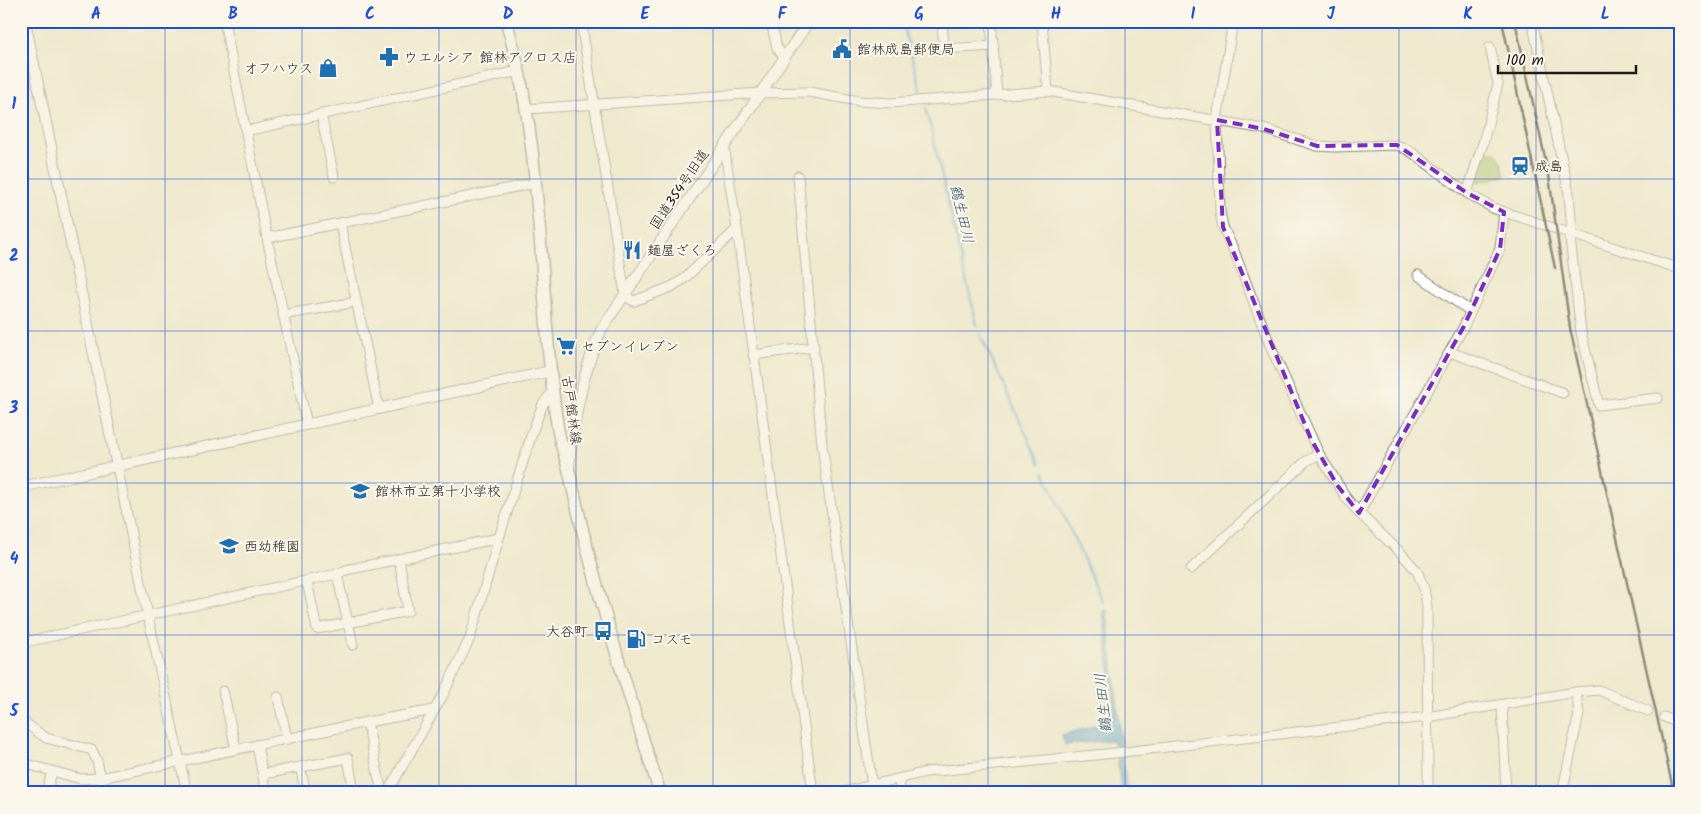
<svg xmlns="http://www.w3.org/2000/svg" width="1701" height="814" viewBox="0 0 1701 814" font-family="Kalam,'Klee One',sans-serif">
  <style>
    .green { fill: #a3c26a; stroke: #606f43 }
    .water { fill: #60a8d7; stroke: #3e627a }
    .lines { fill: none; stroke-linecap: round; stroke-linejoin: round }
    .stream { stroke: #60a8d7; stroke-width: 2.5 }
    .minor-casing { stroke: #868275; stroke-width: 11 }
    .tertiary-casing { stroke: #868275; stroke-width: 12 }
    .secondary-casing { stroke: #868275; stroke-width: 14 }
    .minor { stroke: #fff; stroke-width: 9 }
    .tertiary { stroke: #fff; stroke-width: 10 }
    .secondary { stroke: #fff; stroke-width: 11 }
    .rail { stroke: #1c1c1c; stroke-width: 2.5 }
    .marked { fill: none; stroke: #7b2cbf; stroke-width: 4; stroke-dasharray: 10 6; stroke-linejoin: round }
    .grid { fill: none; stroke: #1d4ed8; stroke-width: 1; stroke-opacity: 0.55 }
    .labels { text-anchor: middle; stroke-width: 4; stroke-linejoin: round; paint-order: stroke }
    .poi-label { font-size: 14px; fill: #1c1c1c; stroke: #fbf7ec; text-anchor: start }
    .street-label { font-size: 14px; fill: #1c1c1c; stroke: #fbf7ec }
    .water-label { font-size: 15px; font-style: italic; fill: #3b5b70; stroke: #fbf7ec }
    .neatline { fill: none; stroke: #1d4ed8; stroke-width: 2 }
    .grid-label { font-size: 16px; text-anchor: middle; font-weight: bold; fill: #1d4ed8 }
  </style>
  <rect width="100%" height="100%" fill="#fbf7ec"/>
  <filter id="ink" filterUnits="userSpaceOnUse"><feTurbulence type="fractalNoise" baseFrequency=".02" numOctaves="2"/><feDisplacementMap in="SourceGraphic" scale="10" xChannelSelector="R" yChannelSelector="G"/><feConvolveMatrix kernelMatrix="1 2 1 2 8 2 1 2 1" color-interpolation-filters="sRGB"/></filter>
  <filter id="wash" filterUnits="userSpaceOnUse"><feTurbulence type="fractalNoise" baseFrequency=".0096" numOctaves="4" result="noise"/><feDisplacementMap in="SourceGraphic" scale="20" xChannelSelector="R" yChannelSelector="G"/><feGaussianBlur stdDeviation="1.12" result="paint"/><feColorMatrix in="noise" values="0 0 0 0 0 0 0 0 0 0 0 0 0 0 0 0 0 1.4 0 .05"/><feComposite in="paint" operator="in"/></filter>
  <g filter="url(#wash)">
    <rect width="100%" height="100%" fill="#efe9ce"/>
    <!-- green -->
    <polygon class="green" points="1485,152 1496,152 1502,162 1505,176 1478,182 1477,180"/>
    <!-- water -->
    <path class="water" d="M1107,610L1127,793H1121L1116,745L1111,740L1065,745L1062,735C1076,730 1103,726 1112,716L1114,704L1103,611Z"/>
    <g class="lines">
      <!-- stream -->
      <g class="stream">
        <polyline points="902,21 922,94"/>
        <polyline points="926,108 977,325"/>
        <polyline points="980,334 1040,464"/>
        <polyline points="1044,472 1103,602"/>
      </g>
    </g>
  </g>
  <g filter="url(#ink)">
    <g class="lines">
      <!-- minor casing -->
      <g class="minor-casing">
        <g id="minor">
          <polyline points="224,21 267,238 307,425"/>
          <polyline points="581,21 625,294 630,299 634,301 671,287 684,279 737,229"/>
          <polyline points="771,21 777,48 784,57"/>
          <polyline points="942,21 944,49 994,46"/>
          <polyline points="991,21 997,95"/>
          <polyline points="1042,21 1048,91"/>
          <polyline points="1233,21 1217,120 1220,212 1223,227 1234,251 1272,350 1319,454 1347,499 1359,513 1401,553 1417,571 1424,588 1427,607 1428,793"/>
          <polyline points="1532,21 1569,193 1572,233 1570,238 1581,332 1599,405 1658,398"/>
          <polyline points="526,109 760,93 809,92 859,101 890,103 1048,91 1264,129 1317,146 1334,147 1397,145 1410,151 1467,193 1493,208 1504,212 1500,249 1463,328 1359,513"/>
          <polyline points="321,114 334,177"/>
          <polyline points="246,131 519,71"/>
          <polyline points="724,146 737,229 813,793"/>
          <polyline points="798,176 822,445 872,785"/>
          <polyline points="1467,193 1483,143 1498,84 1490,47"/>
          <polyline points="1504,212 1680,269"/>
          <polyline points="340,223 379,409"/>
          <polyline points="267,238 535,183"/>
          <polyline points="1418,275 1470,311"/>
          <polyline points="283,315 356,302"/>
          <polyline points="1450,352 1563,393"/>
          <polyline points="753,355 814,347"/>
          <polyline points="117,466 148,616 187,793"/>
          <polyline points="1191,569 1305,462 1319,454"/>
          <polyline points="337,574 353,645"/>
          <polyline points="307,581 317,629 408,611 399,559"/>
          <polyline points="21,643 337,574 346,570 499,538"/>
          <polyline points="223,691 236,749"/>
          <polyline points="278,697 287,739"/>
          <polyline points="1502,705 1506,793"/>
          <polyline points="1664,717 1680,724"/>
          <polyline points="21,720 46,738 92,750 97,761 104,793"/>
          <polyline points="367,722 382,793"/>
          <polyline points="257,745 266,793"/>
          <polyline points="23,763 81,779 100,778 367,722 434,710"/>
          <polyline points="300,767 306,793"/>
          <polyline points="263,774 348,758 354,792 351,793"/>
          <polyline points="899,779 900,793"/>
          <polyline points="46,793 52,772"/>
          <polyline points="387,793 443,695 470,638 499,538 533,430 543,404 553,391"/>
          <polyline points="839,793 926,772 1115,753 1427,717 1576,692 1599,690 1648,711"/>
          <polyline points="1562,793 1579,714 1576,692"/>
        </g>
      </g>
      <!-- tertiary casing -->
      <g class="tertiary-casing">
        <g id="tertiary">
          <polyline points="25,21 117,466"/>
          <path d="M569,467C574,419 582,374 601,330L809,21"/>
          <polyline points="21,487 551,371"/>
        </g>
      </g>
      <!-- secondary casing -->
      <g class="secondary-casing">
        <path id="secondary" d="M506,21C546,153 537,294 558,430C561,447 568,463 571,480C594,587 627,688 660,793"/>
      </g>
      <!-- minor -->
      <use href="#minor" class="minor"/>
      <!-- tertiary -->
      <use href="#tertiary" class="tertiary"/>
      <!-- secondary -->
      <use href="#secondary" class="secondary"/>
      <!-- rail -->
      <g class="rail">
        <polyline points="1502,21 1555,268"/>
        <polyline points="1515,21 1549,176 1570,328 1674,793"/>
      </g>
    </g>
  </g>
  <!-- marked area -->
  <path d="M0 0H1701V814H0ZM1217,120L1264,129L1317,146L1397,145L1467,193L1504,212L1500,249L1463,328L1359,513L1337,485L1311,439L1223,227Z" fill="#efe9ce" fill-opacity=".55" fill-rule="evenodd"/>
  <path class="marked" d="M1217,120L1264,129L1317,146L1397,145L1467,193L1504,212L1500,249L1463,328L1359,513L1337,485L1311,439L1223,227Z"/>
  <!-- grid -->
  <path class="grid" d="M165,21V793M302,21V793M439,21V793M576,21V793M713,21V793M850,21V793M988,21V793M1125,21V793M1262,21V793M1399,21V793M1536,21V793M21,179H1680M21,331H1680M21,483H1680M21,635H1680"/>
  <!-- icons -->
  <defs>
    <g id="civic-bare" transform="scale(1.5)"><path d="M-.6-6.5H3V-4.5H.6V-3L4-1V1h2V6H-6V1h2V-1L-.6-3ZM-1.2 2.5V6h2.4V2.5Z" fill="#1f6fb2" stroke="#fbf7ec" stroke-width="2.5" paint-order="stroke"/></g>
    <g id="pharmacy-bare" transform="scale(1.5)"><path d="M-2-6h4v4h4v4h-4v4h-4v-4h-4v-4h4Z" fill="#1f6fb2" stroke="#fbf7ec" stroke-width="2.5" paint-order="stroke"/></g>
    <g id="shop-bare" transform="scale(1.5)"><path d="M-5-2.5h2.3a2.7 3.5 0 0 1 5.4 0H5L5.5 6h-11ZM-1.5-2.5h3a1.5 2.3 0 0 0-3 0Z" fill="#1f6fb2" stroke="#fbf7ec" stroke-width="2.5" paint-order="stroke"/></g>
    <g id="station-bare" transform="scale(1.5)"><path d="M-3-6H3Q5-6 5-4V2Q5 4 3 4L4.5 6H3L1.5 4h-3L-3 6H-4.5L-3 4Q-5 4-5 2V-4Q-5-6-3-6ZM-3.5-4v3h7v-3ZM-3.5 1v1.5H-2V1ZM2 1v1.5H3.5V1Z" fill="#1f6fb2" stroke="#fbf7ec" stroke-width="2.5" paint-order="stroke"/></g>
    <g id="restaurant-bare" transform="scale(1.5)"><path d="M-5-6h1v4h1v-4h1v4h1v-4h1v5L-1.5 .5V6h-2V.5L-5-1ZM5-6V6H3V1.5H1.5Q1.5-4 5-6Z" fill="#1f6fb2" stroke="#fbf7ec" stroke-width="2.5" paint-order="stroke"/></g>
    <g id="supermarket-bare" transform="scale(1.5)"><path d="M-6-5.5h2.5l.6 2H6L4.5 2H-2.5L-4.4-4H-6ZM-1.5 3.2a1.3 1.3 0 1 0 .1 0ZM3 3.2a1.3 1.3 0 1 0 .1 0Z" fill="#1f6fb2" stroke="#fbf7ec" stroke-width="2.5" paint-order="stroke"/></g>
    <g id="school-bare" transform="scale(1.5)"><path d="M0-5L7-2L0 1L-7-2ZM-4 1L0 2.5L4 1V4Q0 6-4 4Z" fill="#1f6fb2" stroke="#fbf7ec" stroke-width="2.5" paint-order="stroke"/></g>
    <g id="bus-bare" transform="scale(1.5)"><path d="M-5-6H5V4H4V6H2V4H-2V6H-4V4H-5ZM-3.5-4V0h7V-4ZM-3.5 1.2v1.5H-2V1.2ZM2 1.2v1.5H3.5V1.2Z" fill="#1f6fb2" stroke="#fbf7ec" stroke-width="2.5" paint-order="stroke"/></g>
    <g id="fuel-bare" transform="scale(1.5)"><path d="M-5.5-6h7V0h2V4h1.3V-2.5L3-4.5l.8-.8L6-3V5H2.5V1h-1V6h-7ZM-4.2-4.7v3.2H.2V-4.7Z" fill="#1f6fb2" stroke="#fbf7ec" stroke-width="2.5" paint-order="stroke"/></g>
  </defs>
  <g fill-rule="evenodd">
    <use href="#civic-bare" x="842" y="49"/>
    <use href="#pharmacy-bare" x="389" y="57"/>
    <use href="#shop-bare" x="328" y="68"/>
    <use href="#station-bare" x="1520" y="166"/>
    <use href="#restaurant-bare" x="632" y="250"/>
    <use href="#supermarket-bare" x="566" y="346"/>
    <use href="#school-bare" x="360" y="491"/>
    <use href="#school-bare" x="229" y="546"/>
    <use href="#bus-bare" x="603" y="631"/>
    <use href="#fuel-bare" x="636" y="639"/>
  </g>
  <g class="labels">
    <!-- poi labels -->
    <g class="poi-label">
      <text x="857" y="54">館林成島郵便局</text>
      <text x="404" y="62">ウエルシア 館林アクロス店</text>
      <text x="313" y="73" text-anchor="end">オフハウス</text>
      <text x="1535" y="171">成島</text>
      <text x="647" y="255">麺屋ざくろ</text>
      <text x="581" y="351">セブンイレブン</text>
      <text x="375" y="496">館林市立第十小学校</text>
      <text x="244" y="551">西幼稚園</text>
      <text x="588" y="636" text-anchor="end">大谷町</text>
      <text x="651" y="644">コスモ</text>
    </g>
    <!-- street labels -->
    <g class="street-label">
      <text transform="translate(679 189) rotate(-56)" y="5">国道354号旧道</text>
      <text transform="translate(572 410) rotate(82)" y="5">古戸館林線</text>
    </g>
    <!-- water labels -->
    <g class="water-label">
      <text transform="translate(962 214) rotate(77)" y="5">鶴生田川</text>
      <text transform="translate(1103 703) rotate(-96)" y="5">鶴生田川</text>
    </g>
  </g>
  <!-- margin -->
  <rect width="1701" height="814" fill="none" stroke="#fbf7ec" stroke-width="55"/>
  <!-- scale -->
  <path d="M1498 65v8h138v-8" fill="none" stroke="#1c1c1c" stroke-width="2.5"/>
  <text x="1506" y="65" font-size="15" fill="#1c1c1c" stroke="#fbf7ec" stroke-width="4" paint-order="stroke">100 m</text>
  <rect x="28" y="28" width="1646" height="758" class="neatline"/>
  <g class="grid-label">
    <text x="96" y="19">A</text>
    <text x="233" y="19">B</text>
    <text x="370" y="19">C</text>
    <text x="508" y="19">D</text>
    <text x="645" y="19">E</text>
    <text x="782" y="19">F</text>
    <text x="919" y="19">G</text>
    <text x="1056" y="19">H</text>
    <text x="1193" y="19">I</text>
    <text x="1331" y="19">J</text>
    <text x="1468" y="19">K</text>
    <text x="1605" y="19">L</text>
    <text x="14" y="109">1</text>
    <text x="14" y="261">2</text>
    <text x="14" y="413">3</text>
    <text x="14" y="564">4</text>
    <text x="14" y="716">5</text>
  </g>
</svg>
